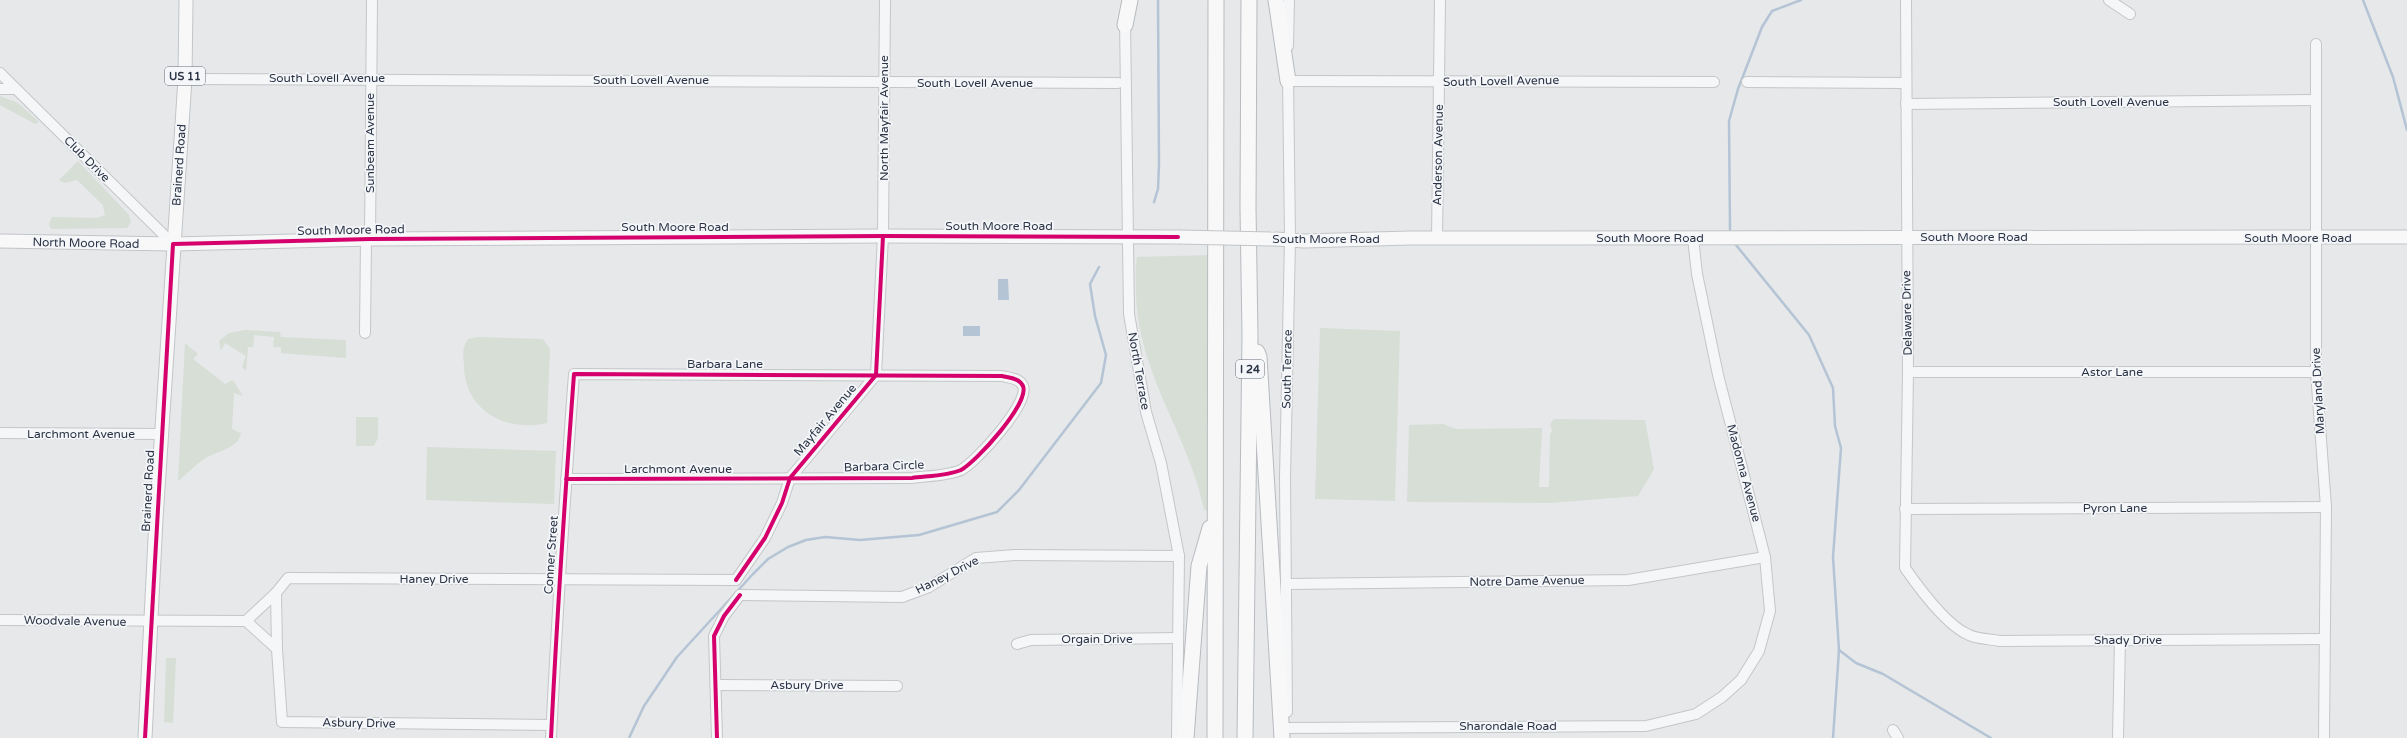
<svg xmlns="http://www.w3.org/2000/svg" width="2407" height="738" viewBox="0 0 2407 738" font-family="'Varela Round',sans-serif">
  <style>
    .green { fill: #d6ded6 }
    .water { fill: #b4c4d5 }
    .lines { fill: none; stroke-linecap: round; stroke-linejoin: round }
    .stream { stroke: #b4c4d5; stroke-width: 2.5 }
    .minor-casing { stroke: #c4c6c8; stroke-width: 12 }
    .major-casing { stroke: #c2c5c8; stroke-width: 15 }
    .highway-casing { stroke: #b8bbbf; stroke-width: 17 }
    .minor { stroke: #f5f6f7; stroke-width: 10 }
    .major { stroke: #f8f8f8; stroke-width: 13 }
    .highway { stroke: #f8f8f8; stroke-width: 15 }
    .major-bridge-casing { stroke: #c2c5c8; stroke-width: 15; stroke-linecap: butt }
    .major-bridge { stroke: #f8f8f8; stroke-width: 13 }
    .cycleway-casing { stroke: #f4f6f9; stroke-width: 6 }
    .cycleway { stroke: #d6006c; stroke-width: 4 }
    .labels { text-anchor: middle; stroke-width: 3.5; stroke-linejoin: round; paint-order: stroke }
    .shield { fill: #f4f6f9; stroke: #676e7b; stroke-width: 1 }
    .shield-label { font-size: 11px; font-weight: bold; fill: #2b3445 }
    .street-label { font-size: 12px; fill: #2b3445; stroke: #f4f6f9 }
  </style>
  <rect width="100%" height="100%" fill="#e6e8ea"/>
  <!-- green -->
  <g class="green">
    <polygon points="0,96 18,103 39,122 35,124 0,105"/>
    <polygon points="78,161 129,215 131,222 127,228 51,229 49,224 52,217 97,218 105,215 103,205 77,180 64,183 59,180"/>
    <path d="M1211,255L1208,512L1204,509C1188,433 1138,374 1136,293C1136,282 1135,268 1137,257Z"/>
    <polygon points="1320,328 1400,331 1395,501 1315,499"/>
    <polygon points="245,330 280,332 281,337 346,340 346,358 281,353 281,347 273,347 274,337 254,335 253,347 248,347 246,371 242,367 246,356 225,343 221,351 219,341 229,333"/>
    <path d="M479,337L543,339L550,349L547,423C506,433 464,410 464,365C463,355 462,348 468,339Z"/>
    <path d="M185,343L198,354L193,359L225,384L233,380L243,396L234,393L232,429L241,433C238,449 216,451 204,459C195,465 187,474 178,481Z"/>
    <polygon points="356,417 378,417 378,438 374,446 356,446"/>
    <polygon points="1554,419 1645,420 1654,469 1638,496 1549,503 1407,502 1409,425 1443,424 1456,429 1542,428 1539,487 1549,487 1550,434 1552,431 1550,424"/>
    <polygon points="427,447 556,451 554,504 426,500"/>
    <polygon points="166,658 176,658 173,723 164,722"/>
  </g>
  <!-- water -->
  <g class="water">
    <polygon points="998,279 1008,279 1009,300 998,300"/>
    <rect x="963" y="326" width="17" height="10"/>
  </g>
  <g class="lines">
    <!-- stream -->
    <g class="stream">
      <polyline points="2363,0 2393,77 2407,130"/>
      <polyline points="1154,202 1158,189 1159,164 1158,0"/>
      <polyline points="1730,230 1729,121 1738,89 1762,27 1772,11 1801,0"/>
      <polyline points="1736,245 1809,335 1833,388 1835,426 1841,448 1833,557 1839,650 1833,738"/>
      <polyline points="1839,650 1856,663 1883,674 1991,738"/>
      <polyline points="629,738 644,706 677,657 753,574 768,559 788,547 806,540 825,537 860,540 919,535 997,512 1019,490 1101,383 1106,355 1095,316 1090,284 1099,267"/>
    </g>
    <!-- minor casing -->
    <g class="minor-casing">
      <g id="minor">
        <path d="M1906,0L1908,372L1905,568C1919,588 1947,626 1969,635C1978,639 1990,639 2000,641L2324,639"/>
        <polyline points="2109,0 2130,14"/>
        <polyline points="1125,20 1129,314 1146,412 1161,463 1179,556 1177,738"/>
        <polyline points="2316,44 2316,372 2326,507 2324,738"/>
        <polyline points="1288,46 1289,0"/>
        <polyline points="0,73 173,244"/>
        <polyline points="185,79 1118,83"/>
        <polyline points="1288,81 1714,82"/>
        <polyline points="1747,82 1906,83"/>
        <polyline points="0,89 15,89"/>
        <polyline points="1906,104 2316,100"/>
        <polyline points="370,239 372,0"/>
        <polyline points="1437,239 1440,0"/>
        <polyline points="365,333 366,239"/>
        <polyline points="1908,372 2316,372"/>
        <polyline points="0,433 161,434"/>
        <polyline points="1905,509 2326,507"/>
        <polyline points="736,580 765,538 782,503 790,478 876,375 883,236 885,0"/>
        <polyline points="1287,584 1628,580 1765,557"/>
        <polyline points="276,593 277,649"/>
        <polyline points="740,595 902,597 929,587 976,558 1015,555 1179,556"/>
        <polyline points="0,620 246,621 276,593 288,578 736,580"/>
        <polyline points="246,621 277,649 282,722 551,725"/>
        <polyline points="1017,644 1031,640 1177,638"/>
        <polyline points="717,685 897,686"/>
        <polyline points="1287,712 1285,478 1290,240 1288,76"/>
        <polyline points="1287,728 1646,726 1696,714 1722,697 1741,680 1759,651 1770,611 1765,557 1718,375 1697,274 1693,238"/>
        <polyline points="1893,730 1898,738"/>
        <path d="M551,738C557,616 565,495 574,374L1002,376C1010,378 1019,378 1023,386C1030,403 976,462 961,470C947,476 926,476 912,478L566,479"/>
        <polyline points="717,738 714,636 724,616 740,595"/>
        <polyline points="2118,738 2120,640"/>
      </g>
    </g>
    <!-- major casing -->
    <g class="major-casing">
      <g id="major">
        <polyline points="1276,239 1304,241 1410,238 2407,237"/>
        <polyline points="0,241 173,244 370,239 883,236 1178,237"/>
        <polyline points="145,738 156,519 185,79 186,0"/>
      </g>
    </g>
    <!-- highway casing -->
    <g class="highway-casing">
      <g id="highway">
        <polyline points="1276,0 1288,81"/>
        <polyline points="1125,25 1130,0"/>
        <polyline points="1257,352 1259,357 1282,738"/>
        <polyline points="1186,738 1199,566 1210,528"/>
        <polyline points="1215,738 1216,0"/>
        <polyline points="1245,738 1250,336 1248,208 1249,0"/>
      </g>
    </g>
    <!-- minor -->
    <use href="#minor" class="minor"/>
    <!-- major -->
    <use href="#major" class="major"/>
    <!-- highway -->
    <use href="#highway" class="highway"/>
    <!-- major-bridge casing -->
    <g class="major-bridge-casing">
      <polyline id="major-bridge" points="1178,237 1276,239"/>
    </g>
    <!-- major-bridge -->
    <use href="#major-bridge" class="major-bridge"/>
    <!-- cycleway casing -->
    <g class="cycleway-casing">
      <g id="cycleway">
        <polyline points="736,580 765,538 782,503 790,478 876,375 883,236"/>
        <polyline points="145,738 173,244 370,239 883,236 1178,237"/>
        <path d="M551,738C557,616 565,495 574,374L1002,376C1010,378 1019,378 1023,386C1030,403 976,462 961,470C947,476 926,476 912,478L566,479"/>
        <polyline points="717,738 714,636 724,616 740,595"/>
      </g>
    </g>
    <!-- cycleway -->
    <use href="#cycleway" class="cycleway"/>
  </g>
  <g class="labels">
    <!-- shield labels -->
    <g class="shield">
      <rect x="165" y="67" width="40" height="18" rx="3"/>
      <rect x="1236" y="360" width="28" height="18" rx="3"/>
    </g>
    <g class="shield-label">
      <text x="185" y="80">US 11</text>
      <text x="1250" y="373">I 24</text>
    </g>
    <!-- street labels -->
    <g class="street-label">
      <text x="327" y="82">South Lovell Avenue</text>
      <text x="651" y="84">South Lovell Avenue</text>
      <text transform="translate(1501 81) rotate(-1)" y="4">South Lovell Avenue</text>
      <text x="975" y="87">South Lovell Avenue</text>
      <text x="2111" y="106">South Lovell Avenue</text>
      <text transform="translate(884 118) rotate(-90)" y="4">North Mayfair Avenue</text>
      <text transform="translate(370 143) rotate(-90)" y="4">Sunbeam Avenue</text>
      <text transform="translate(1438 155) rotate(-89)" y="4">Anderson Avenue</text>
      <text transform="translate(87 159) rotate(45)" y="4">Club Drive</text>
      <text transform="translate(179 165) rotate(-86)" y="4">Brainerd Road</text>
      <text x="999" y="230">South Moore Road</text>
      <text x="675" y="231">South Moore Road</text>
      <text transform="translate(351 230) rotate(-1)" y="4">South Moore Road</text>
      <text x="1974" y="241">South Moore Road</text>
      <text x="1650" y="242">South Moore Road</text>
      <text x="2298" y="242">South Moore Road</text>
      <text x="1326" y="243">South Moore Road</text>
      <text transform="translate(86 243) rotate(1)" y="4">North Moore Road</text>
      <text transform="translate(1907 313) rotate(-91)" y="4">Delaware Drive</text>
      <text x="725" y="368">Barbara Lane</text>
      <text transform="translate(1287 369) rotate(-89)" y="4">South Terrace</text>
      <text transform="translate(1139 371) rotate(80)" y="4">North Terrace</text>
      <text x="2112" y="376">Astor Lane</text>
      <text transform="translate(2318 391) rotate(-93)" y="4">Maryland Drive</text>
      <text transform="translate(825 420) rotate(-50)" y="4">Mayfair Avenue</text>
      <text x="81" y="438">Larchmont Avenue</text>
      <text transform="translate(884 466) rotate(-2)" y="4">Barbara Circle</text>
      <text x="678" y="473">Larchmont Avenue</text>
      <text transform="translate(1744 473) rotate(75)" y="4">Madonna Avenue</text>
      <text transform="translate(148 491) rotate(-87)" y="4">Brainerd Road</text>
      <text x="2115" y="512">Pyron Lane</text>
      <text transform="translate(551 555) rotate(-86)" y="4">Conner Street</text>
      <text transform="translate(947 575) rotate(-27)" y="4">Haney Drive</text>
      <text x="434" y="583">Haney Drive</text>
      <text transform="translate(1527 581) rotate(-1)" y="4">Notre Dame Avenue</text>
      <text transform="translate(75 621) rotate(1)" y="4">Woodvale Avenue</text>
      <text x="1097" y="643">Orgain Drive</text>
      <text x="2128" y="644">Shady Drive</text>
      <text x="807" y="689">Asbury Drive</text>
      <text transform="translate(359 723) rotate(1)" y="4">Asbury Drive</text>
      <text x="1508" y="730">Sharondale Road</text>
    </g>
  </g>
</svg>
